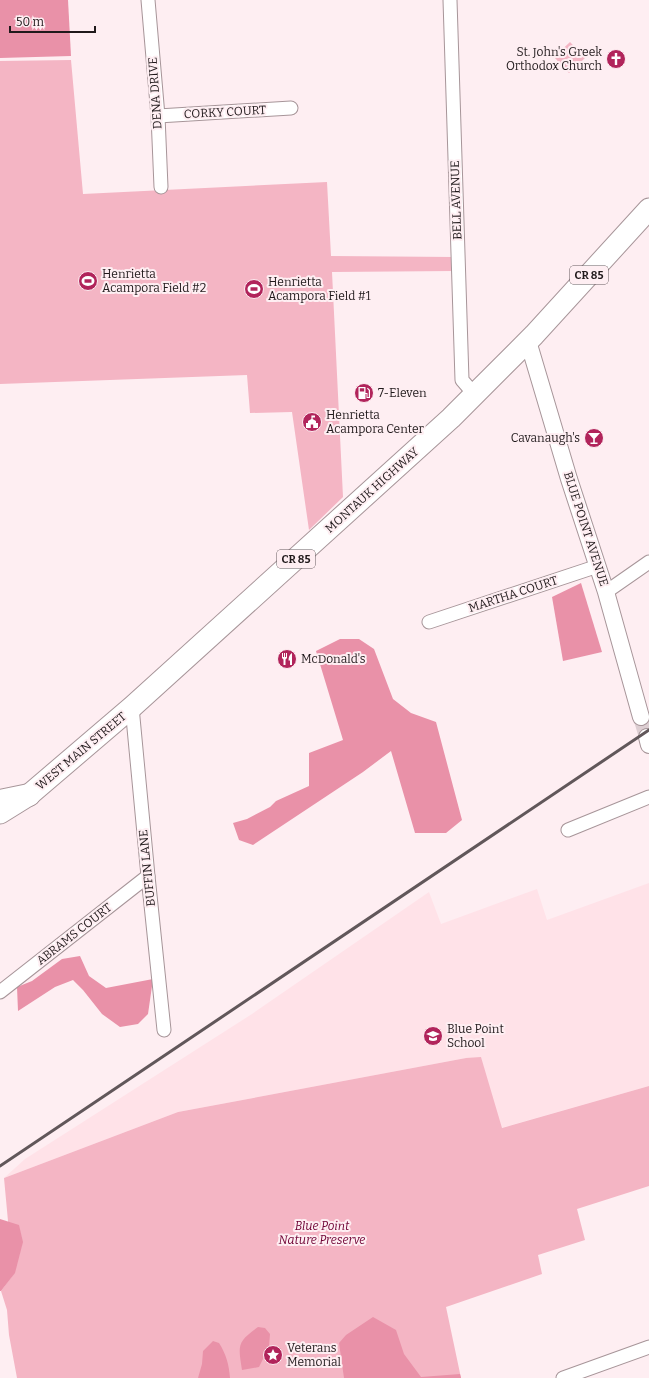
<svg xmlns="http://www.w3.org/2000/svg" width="649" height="1378" viewBox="0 0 649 1378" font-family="Bitter,serif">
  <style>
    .built { fill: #ffe2e8 }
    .green { fill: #f4b5c4 }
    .forest { fill: #e991a8 }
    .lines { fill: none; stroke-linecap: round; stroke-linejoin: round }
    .tertiary-tunnel { stroke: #ddced2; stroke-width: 16; stroke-dasharray: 16 8; stroke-linecap: butt }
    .minor-casing { stroke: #a79599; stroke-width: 15 }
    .tertiary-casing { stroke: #a79599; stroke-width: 18 }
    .primary-casing { stroke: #a79599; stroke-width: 23 }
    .trunk-casing { stroke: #a79599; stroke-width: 24 }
    .minor { stroke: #fff; stroke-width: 13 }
    .tertiary { stroke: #fff; stroke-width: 16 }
    .primary { stroke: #fff; stroke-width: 21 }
    .trunk { stroke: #fff; stroke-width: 22 }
    .rail { stroke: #61575a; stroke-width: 3 }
    .labels { text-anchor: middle; stroke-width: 4; stroke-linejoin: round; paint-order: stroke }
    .shield { fill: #feeef2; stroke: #63595c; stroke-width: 1 }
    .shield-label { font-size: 11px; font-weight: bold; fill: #20191b }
    .poi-label { font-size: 12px; fill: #20191b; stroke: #feeef2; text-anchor: start }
    .street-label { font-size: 12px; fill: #20191b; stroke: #feeef2 }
    .park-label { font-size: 12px; font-style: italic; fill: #6e0033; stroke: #feeef2 }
  </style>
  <rect width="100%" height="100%" fill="#feeef2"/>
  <!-- built -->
  <polygon class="built" points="649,883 649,1086 501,1128 481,1058 466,1058 178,1112 4,1178 25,1159 252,1014 429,892 441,924 537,889 547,920"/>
  <!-- green -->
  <g class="green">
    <polygon points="570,42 585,58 569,73 554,57"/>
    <polygon points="71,60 83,194 327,182 331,256 454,257 454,271 332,272 343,497 309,530 292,412 250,413 247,375 0,384 0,61"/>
    <polygon points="481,1057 502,1128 649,1086 649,1186 577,1209 585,1240 538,1255 542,1274 446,1307 461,1378 17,1378 9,1335 7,1310 1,1291 13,1275 4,1178 178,1112 466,1058"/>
  </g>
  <!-- forest -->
  <g class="forest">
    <polygon points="0,0 68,0 71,56 0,58"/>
    <polygon points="581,583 602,652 563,661 552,597"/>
    <polygon points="340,639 359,639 374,649 393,699 411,713 436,722 462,820 446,833 415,833 391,751 363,772 253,845 239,840 233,823 247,819 270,807 276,801 309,786 309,753 343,740 316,651"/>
    <polygon points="80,956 89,976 106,988 153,979 148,1014 138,1024 120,1027 102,1014 83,990 73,980 55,987 18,1011 17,987 32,981 62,959"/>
    <polygon points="0,1219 19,1225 23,1242 15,1273 1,1291 0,1291"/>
    <polygon points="373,1317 396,1330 404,1354 421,1377 460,1374 461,1378 344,1378 339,1343 346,1335"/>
    <path d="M258,1327L265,1328L270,1334L269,1347L259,1367L242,1370C238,1345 237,1342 258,1327Z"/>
    <path d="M213,1341L219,1343C226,1354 229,1364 230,1378H198L202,1364L203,1351Z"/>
  </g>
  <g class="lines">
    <!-- tertiary-tunnel -->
    <polyline class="tertiary-tunnel" points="641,717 647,737"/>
    <!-- minor casing -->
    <g class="minor-casing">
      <g id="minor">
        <polyline points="148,0 158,116 161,187"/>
        <polyline points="450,0 462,380 475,395"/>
        <polyline points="158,116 291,108"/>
        <polyline points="606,592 649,562"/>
        <polyline points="429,622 598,566"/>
        <polyline points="132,707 148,876 164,1030"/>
        <polyline points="568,830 649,797"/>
        <polyline points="0,992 148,876"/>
        <polyline points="563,1378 649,1347"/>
      </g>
    </g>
    <!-- tertiary casing -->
    <g class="tertiary-casing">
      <g id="tertiary">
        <polyline points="528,341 569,479 606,592 641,717"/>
        <polyline points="647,737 649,745"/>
      </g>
    </g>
    <!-- primary casing -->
    <g class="primary-casing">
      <polyline id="primary" points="0,813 29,795 132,707 451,418 534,335 649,209"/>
    </g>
    <!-- trunk casing -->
    <g class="trunk-casing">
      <polyline id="trunk" points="0,801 29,795"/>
    </g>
    <!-- minor -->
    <use href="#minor" class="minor"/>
    <!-- tertiary -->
    <use href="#tertiary" class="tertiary"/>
    <!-- primary -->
    <use href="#primary" class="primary"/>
    <!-- trunk -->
    <use href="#trunk" class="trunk"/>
    <!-- rail -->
    <polyline class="rail" points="0,1166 649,730"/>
  </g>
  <!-- icons -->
  <defs>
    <g id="church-disc" transform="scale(1)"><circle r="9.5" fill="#b1245b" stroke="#feeef2"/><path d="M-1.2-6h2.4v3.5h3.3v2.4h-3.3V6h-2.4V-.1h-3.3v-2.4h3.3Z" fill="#fff"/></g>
    <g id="stadium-disc" transform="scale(1)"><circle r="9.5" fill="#b1245b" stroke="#feeef2"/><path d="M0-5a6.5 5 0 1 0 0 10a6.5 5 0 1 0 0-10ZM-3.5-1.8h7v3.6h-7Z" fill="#fff"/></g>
    <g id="fuel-disc" transform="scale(1)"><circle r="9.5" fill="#b1245b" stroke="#feeef2"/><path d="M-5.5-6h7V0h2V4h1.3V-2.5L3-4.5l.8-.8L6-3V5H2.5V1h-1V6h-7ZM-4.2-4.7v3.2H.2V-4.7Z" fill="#fff"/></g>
    <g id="civic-disc" transform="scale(1)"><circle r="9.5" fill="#b1245b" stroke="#feeef2"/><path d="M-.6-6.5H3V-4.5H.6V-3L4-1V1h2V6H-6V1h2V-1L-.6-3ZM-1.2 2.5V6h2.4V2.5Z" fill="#fff"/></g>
    <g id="bar-disc" transform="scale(1)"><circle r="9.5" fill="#b1245b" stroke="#feeef2"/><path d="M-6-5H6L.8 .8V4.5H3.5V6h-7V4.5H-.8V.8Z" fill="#fff"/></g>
    <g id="restaurant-disc" transform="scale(1)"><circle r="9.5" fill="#b1245b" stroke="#feeef2"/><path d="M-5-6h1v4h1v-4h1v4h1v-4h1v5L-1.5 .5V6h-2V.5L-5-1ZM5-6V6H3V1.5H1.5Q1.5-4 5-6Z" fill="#fff"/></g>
    <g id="school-disc" transform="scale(1)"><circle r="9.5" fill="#b1245b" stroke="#feeef2"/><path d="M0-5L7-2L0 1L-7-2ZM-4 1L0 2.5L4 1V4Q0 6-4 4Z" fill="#fff"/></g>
    <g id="sight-disc" transform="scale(1)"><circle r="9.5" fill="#b1245b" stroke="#feeef2"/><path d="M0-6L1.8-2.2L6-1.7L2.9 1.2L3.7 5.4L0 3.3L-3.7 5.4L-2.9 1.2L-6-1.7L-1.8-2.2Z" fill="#fff"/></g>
  </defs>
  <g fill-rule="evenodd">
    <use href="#church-disc" x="616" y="59"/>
    <use href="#stadium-disc" x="88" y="281"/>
    <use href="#stadium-disc" x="254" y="289"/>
    <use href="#fuel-disc" x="364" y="393"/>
    <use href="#civic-disc" x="312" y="422"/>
    <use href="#bar-disc" x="594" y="438"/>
    <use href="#restaurant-disc" x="287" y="659"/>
    <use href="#school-disc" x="433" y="1036"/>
    <use href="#sight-disc" x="273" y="1355"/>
  </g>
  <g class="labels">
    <!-- shield labels -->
    <g class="shield">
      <rect x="570" y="266" width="38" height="18" rx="3"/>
      <rect x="277" y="550" width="38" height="18" rx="3"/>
    </g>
    <g class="shield-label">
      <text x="589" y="279">CR 85</text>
      <text x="296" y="563">CR 85</text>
    </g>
    <!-- poi labels -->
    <g class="poi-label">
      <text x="602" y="56" text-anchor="end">St. John's Greek<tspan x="602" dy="14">Orthodox Church</tspan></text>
      <text x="102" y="278">Henrietta<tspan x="102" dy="14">Acampora Field #2</tspan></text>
      <text x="268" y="286">Henrietta<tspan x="268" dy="14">Acampora Field #1</tspan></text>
      <text x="378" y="397">7-Eleven</text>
      <text x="326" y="419">Henrietta<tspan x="326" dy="14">Acampora Center</tspan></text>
      <text x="580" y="442" text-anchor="end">Cavanaugh's</text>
      <text x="301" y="663">McDonald's</text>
      <text x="447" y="1033">Blue Point<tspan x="447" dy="14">School</tspan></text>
      <text x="287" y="1352">Veterans<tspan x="287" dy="14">Memorial</tspan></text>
    </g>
    <!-- street labels -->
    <g class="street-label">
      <text transform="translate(155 93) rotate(-94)" y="4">DENA DRIVE</text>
      <text transform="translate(225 112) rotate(-3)" y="4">CORKY COURT</text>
      <text transform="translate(456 200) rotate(-92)" y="4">BELL AVENUE</text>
      <text transform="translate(372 490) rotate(-42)" y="4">MONTAUK HIGHWAY</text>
      <text transform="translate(586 529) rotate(72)" y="4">BLUE POINT AVENUE</text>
      <text transform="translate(513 594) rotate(-18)" y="4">MARTHA COURT</text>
      <text transform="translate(81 751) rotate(-40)" y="4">WEST MAIN STREET</text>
      <text transform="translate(147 868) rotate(-96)" y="4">BUFFIN LANE</text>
      <text transform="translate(74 934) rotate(-38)" y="4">ABRAMS COURT</text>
    </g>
    <!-- park labels -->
    <g class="park-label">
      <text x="322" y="1230">Blue Point<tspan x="322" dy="14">Nature Preserve</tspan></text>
    </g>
  </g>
  <!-- scale -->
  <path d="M10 26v6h85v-6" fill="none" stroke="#20191b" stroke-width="2"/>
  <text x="16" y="26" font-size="12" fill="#20191b" stroke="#feeef2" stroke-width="3" paint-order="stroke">50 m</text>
</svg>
